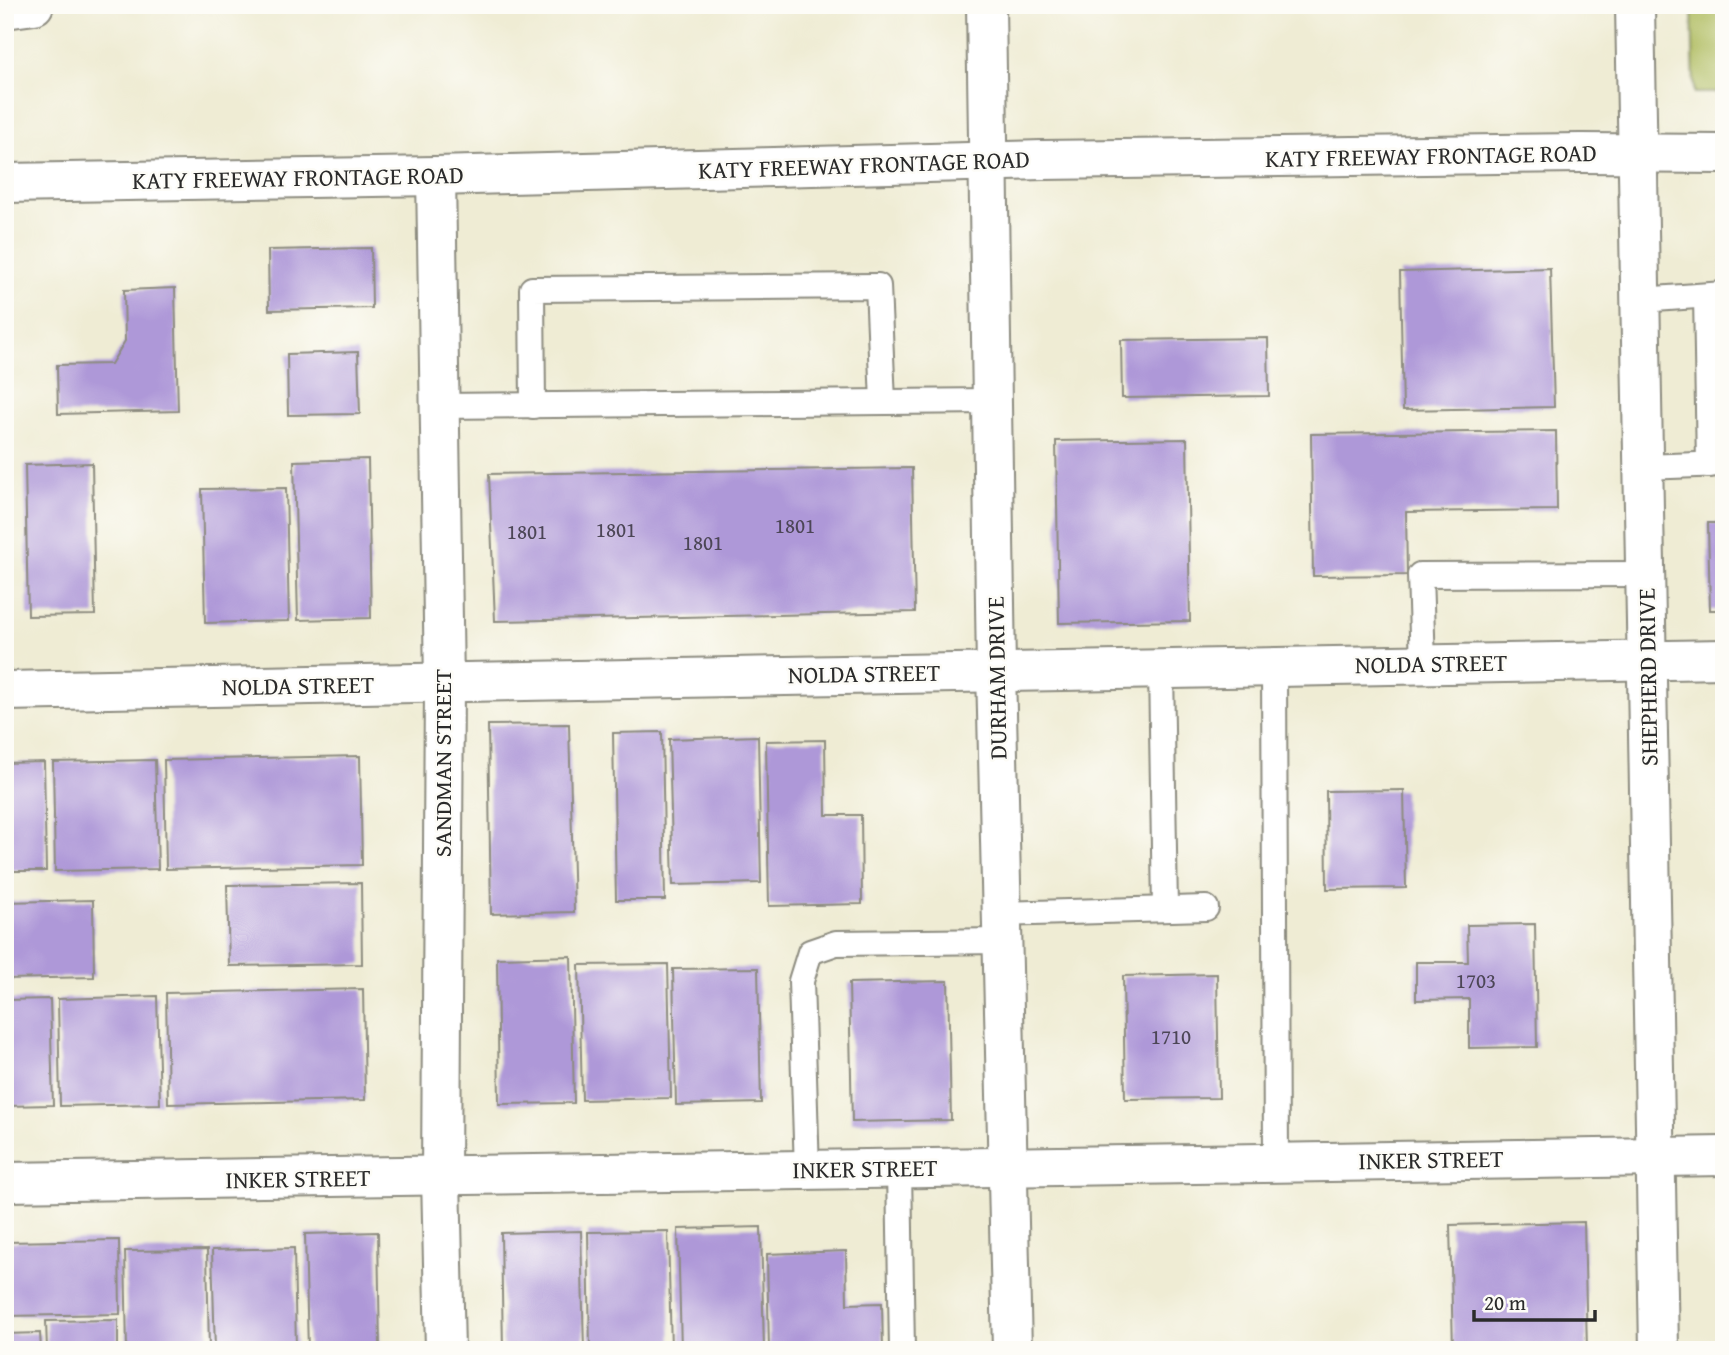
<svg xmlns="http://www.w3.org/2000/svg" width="1729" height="1355" viewBox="0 0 1729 1355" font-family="'Gentium Book Plus',serif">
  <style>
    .green { fill: #aebb5d; stroke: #6c7344; stroke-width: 2 }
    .building { fill: #ae98d8 }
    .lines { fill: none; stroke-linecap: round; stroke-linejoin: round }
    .service-casing { stroke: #8d8c80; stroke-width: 28 }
    .minor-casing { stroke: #8d8c80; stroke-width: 42 }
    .secondary-casing { stroke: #8d8c80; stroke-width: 42 }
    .primary-casing { stroke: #8d8c80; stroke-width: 42 }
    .motorway-casing { stroke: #8d8c80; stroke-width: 42 }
    .service { stroke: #fff; stroke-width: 24 }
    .minor { stroke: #fff; stroke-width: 38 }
    .secondary { stroke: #fff; stroke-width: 38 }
    .primary { stroke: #fff; stroke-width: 38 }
    .motorway { stroke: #fff; stroke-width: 38 }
    .labels { text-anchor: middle; stroke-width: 5; stroke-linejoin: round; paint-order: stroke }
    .number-label { font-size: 21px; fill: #4c4656 }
    .street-label { font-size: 24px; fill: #2b2b2b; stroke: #fdfcf7 }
  </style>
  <rect width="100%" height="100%" fill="#fdfcf7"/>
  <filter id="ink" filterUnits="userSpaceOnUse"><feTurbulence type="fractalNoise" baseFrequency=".0143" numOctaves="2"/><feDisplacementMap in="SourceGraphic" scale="14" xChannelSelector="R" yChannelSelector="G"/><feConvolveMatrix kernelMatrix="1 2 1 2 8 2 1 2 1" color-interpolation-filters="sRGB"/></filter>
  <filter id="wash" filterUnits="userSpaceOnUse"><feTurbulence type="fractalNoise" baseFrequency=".00686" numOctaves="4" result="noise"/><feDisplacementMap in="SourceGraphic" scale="28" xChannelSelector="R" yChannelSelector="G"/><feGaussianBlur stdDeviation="1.57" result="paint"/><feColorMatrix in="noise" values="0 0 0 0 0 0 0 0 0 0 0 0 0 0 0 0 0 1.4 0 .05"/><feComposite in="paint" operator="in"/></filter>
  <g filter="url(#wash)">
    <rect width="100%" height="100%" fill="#efecd4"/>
    <!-- green -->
    <polygon class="green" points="1692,5 1724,5 1724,93 1694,93"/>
    <g id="blocks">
      <!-- building -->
      <g class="building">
        <polygon points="371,248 372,308 269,310 268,250"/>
        <polygon points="1550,268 1554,407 1403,410 1400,272"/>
        <polygon points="175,288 178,411 58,414 57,365 111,364 125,341 124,290"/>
        <polygon points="1268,338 1269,396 1122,398 1121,340"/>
        <polygon points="1724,342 1724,399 1715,401 1716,344"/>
        <polygon points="358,352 360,414 288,415 287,354"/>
        <polygon points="1556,431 1557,510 1406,512 1407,575 1313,576 1311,434"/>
        <polygon points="1187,439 1190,621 1059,623 1056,441"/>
        <polygon points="368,459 371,618 298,620 294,461"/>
        <polygon points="92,463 95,615 28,616 25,465"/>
        <polygon points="912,468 915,612 495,621 489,474"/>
        <polygon points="286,488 289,621 205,623 202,489"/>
        <polygon points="1708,523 1724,523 1724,610 1710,610"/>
        <polygon points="569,724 574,912 491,914 488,725"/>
        <polygon points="662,732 665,900 616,900 613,733"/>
        <polygon points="758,736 761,883 673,885 669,739"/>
        <polygon points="825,740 826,815 861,815 862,904 769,906 766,741"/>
        <polygon points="360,756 362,865 166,869 164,760"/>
        <polygon points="155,760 158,869 55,871 53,762"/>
        <polygon points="44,762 46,871 5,871 5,763"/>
        <polygon points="1404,790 1406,888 1327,889 1326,791"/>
        <polygon points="361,883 362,964 229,966 227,885"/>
        <polygon points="93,900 94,977 5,979 5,902"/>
        <polygon points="1535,924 1537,1047 1469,1048 1469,999 1416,1000 1416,962 1468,962 1467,925"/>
        <polygon points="571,956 574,1103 499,1104 497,958"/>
        <polygon points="668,964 671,1098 582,1100 579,965"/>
        <polygon points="758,968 761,1103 676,1105 673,969"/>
        <polygon points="1217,974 1219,1098 1125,1099 1123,976"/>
        <polygon points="948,981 951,1120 852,1122 849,983"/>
        <polygon points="363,989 365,1100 168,1104 166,993"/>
        <polygon points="157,996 160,1104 60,1106 58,999"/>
        <polygon points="50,999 53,1105 5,1106 5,1000"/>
        <polygon points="1584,1222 1587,1350 1453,1350 1450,1225"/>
        <polygon points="761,1227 764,1350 681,1350 678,1229"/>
        <polygon points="581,1231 584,1350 503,1350 501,1233"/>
        <polygon points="668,1231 671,1350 590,1350 588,1232"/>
        <polygon points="378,1232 380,1350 308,1350 305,1234"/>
        <polygon points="119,1240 120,1314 5,1316 5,1242"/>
        <polygon points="294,1248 296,1350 215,1350 212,1250"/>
        <polygon points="207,1250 209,1350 127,1350 125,1251"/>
        <polygon points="846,1251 847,1304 882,1303 883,1350 769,1350 767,1254"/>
        <polygon points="118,1320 118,1350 47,1350 46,1321"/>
        <polygon points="40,1333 41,1350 5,1350 5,1334"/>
      </g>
    </g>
  </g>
  <g filter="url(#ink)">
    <use href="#blocks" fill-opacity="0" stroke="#8d8c80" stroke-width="2"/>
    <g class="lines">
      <!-- service casing -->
      <g class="service-casing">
        <g id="service">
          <polyline points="1706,296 1709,465"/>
          <polyline points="1641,300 1724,294"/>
          <polyline points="439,406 992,401"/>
          <polyline points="533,406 532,289 878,286 883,402"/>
          <polyline points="1644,467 1724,464"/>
          <polyline points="1423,664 1420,575 1646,574"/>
          <polyline points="1274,666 1276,1163"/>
          <polyline points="1161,668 1165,909"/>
          <polyline points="1002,914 1206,908"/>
          <polyline points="899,1169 902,1350"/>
          <polyline points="807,1171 801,981 810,952 836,943 1003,941"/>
        </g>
      </g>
      <!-- minor casing -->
      <g class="minor-casing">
        <g id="minor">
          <polyline points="436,176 444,684 441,1177 445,1350"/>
          <path d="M5,691C578,682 1151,666 1724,659"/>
          <polyline points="5,1182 1724,1156"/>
        </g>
      </g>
      <!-- secondary casing -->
      <g class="secondary-casing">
        <polyline id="secondary" points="5,183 436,176 1042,160 1581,153 1724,154"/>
      </g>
      <!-- primary casing -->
      <g class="primary-casing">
        <g id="primary">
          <polyline points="986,5 996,670 1012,1350"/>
          <polyline points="1635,5 1659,1350"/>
        </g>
      </g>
      <!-- motorway casing -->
      <g class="motorway-casing">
        <polyline id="motorway" points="5,9 34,5"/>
      </g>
      <!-- service -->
      <use href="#service" class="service"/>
      <!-- minor -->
      <use href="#minor" class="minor"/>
      <!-- secondary -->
      <use href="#secondary" class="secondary"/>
      <!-- primary -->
      <use href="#primary" class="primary"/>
      <!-- motorway -->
      <use href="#motorway" class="motorway"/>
    </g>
  </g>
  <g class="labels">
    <!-- number labels -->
    <g class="number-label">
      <text x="795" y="533">1801</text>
      <text x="616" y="537">1801</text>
      <text x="527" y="539">1801</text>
      <text x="703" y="550">1801</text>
      <text x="1476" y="988">1703</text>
      <text x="1171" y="1044">1710</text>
    </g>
    <!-- street labels -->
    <g class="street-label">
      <text transform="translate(1431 156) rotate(-1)" y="8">KATY FREEWAY FRONTAGE ROAD</text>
      <text transform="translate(864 165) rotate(-2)" y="8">KATY FREEWAY FRONTAGE ROAD</text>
      <text transform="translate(298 178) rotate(-1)" y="8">KATY FREEWAY FRONTAGE ROAD</text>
      <text transform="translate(1431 664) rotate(-1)" y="8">NOLDA STREET</text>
      <text transform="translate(864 674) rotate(-1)" y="8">NOLDA STREET</text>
      <text transform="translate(1648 677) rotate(-91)" y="8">SHEPHERD DRIVE</text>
      <text transform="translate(997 678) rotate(-91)" y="8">DURHAM DRIVE</text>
      <text transform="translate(298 686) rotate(-1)" y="8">NOLDA STREET</text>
      <text transform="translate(443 763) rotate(-90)" y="8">SANDMAN STREET</text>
      <text transform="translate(1431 1160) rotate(-1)" y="8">INKER STREET</text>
      <text transform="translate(865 1169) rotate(-1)" y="8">INKER STREET</text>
      <text transform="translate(298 1179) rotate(-1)" y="8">INKER STREET</text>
    </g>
  </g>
  <!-- margin -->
  <rect width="1729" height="1355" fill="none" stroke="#fdfcf7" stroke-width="28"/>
  <!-- scale -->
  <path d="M1474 1310v10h121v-10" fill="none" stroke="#2b2b2b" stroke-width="3.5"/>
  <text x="1484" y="1310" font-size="21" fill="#2b2b2b" stroke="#fdfcf7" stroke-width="5" paint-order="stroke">20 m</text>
</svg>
